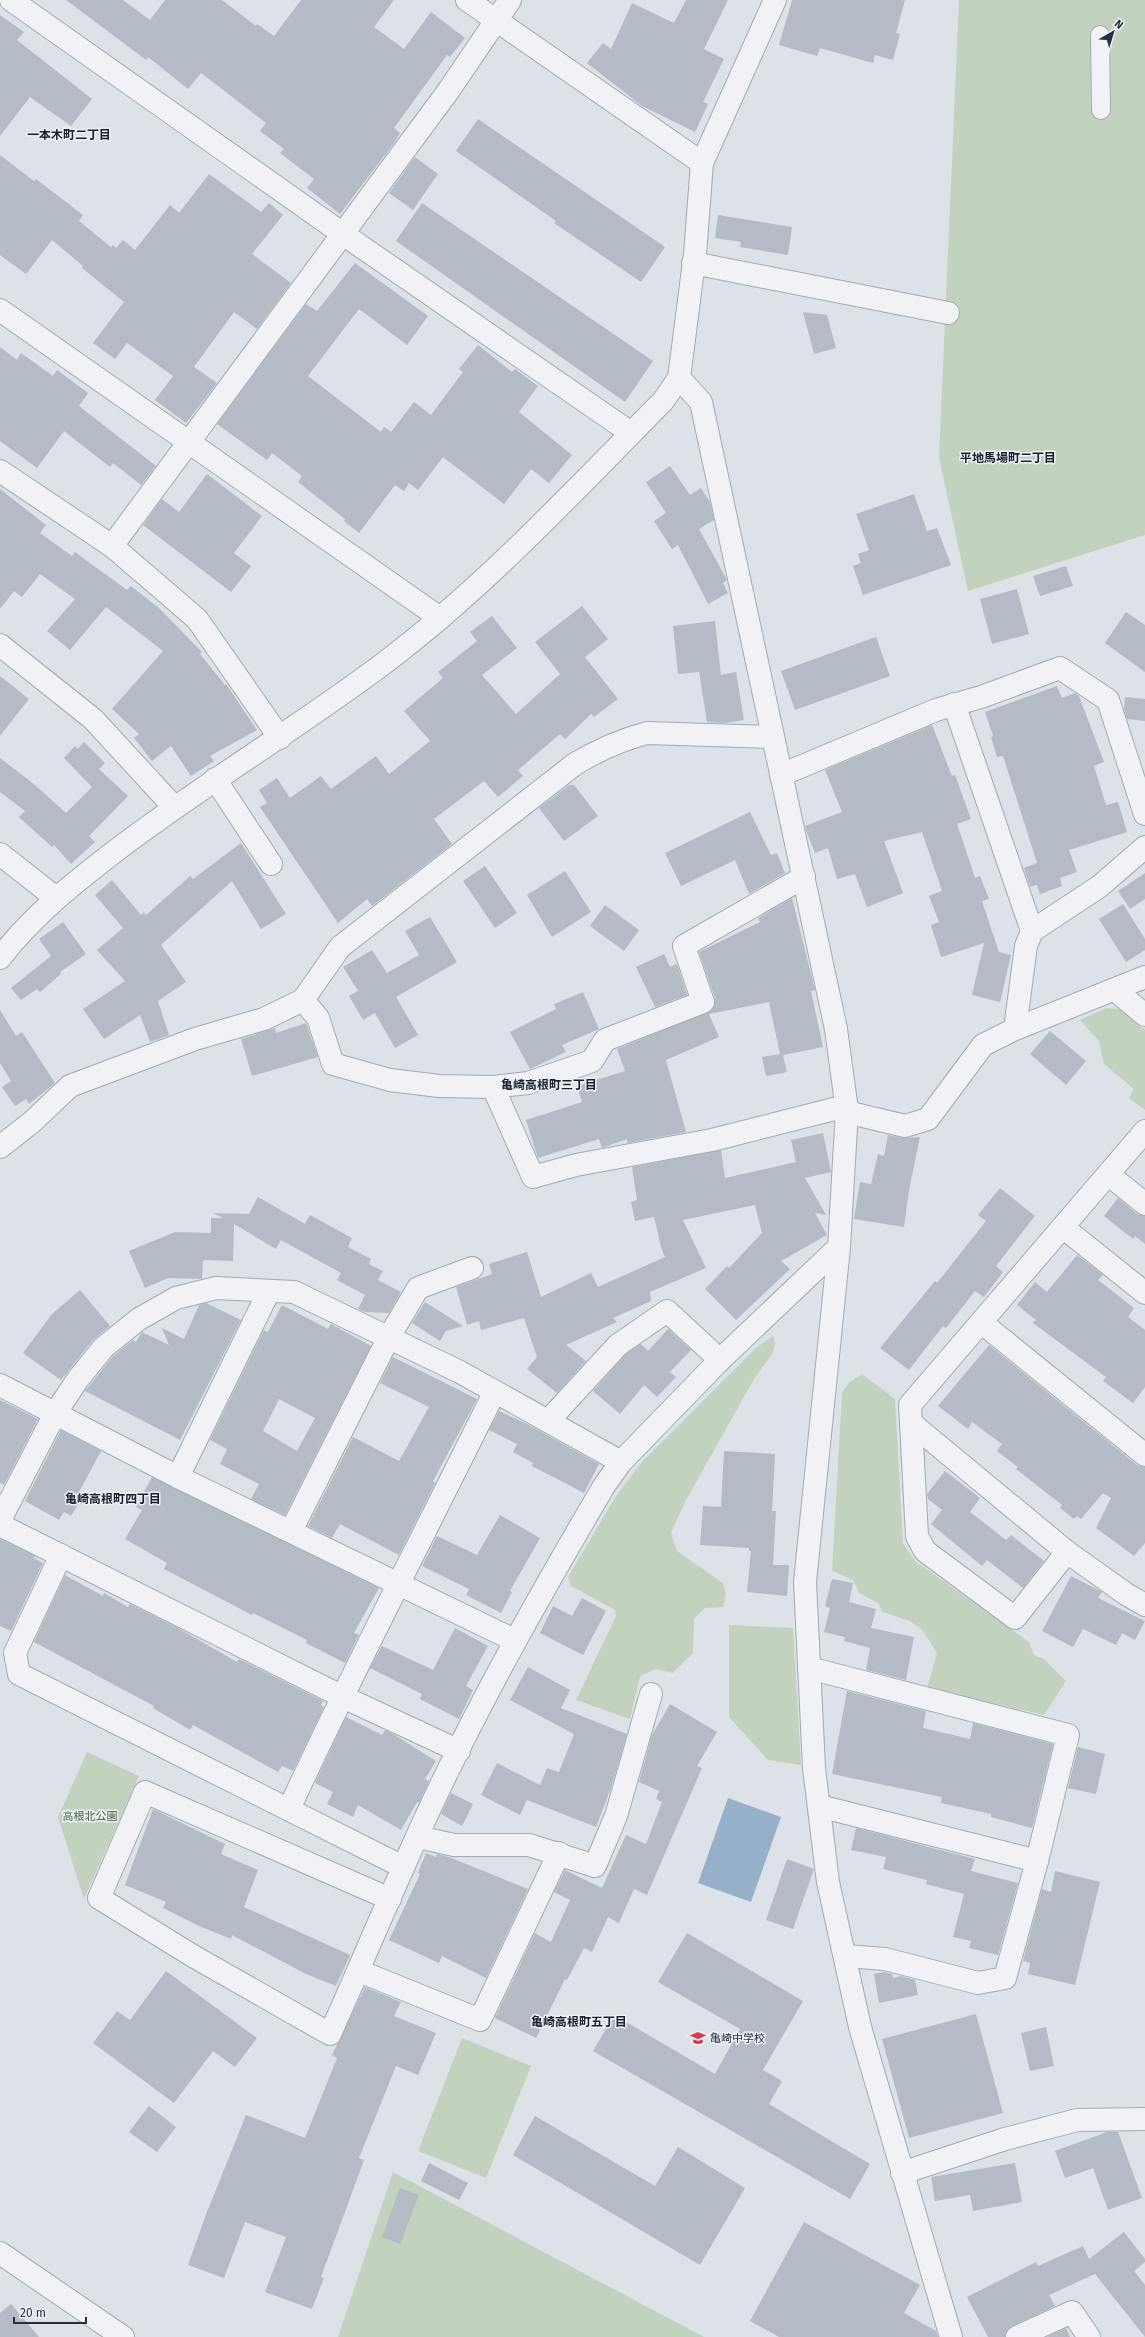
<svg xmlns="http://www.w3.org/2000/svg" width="1145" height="2337" viewBox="0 0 1145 2337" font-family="'Fira Sans','Noto Sans JP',sans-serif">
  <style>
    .green { fill: #c3d2be }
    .water { fill: #96b0ca }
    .building { fill: #b4bbc5; fill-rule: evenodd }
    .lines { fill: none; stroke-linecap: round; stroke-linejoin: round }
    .pedestrian-casing { stroke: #a2a9b2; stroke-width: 20 }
    .minor-casing { stroke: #a2a9b2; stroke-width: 24 }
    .tertiary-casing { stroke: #a2a9b2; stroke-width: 24 }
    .pedestrian { stroke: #f0f2f6; stroke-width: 18 }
    .minor { stroke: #f0f2f6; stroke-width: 22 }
    .tertiary { stroke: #f0f2f6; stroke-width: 22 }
    .labels { text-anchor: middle; stroke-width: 3; stroke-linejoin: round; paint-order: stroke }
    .park-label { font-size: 11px; fill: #3b5b33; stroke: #edf0f5 }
    .poi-label { font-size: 11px; fill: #262f3f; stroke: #edf0f5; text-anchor: start }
    .neighbourhood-label { font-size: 12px; font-weight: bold; fill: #182130; stroke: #edf0f5 }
  </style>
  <rect width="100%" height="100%" fill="#dde2e8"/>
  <!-- green -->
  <g class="green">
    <polygon points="959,0 1145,0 1145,535 968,591 939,458"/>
    <polygon points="1106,1008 1120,1009 1145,1030 1145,1110 1129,1098 1134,1089 1104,1064 1099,1041 1080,1020"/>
    <polygon points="773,1336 775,1344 772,1354 754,1379 685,1502 671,1533 677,1551 723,1583 726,1593 723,1607 705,1608 694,1619 693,1653 673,1673 656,1669 640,1676 630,1719 576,1700 616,1616 615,1610 571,1586 568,1577 616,1496 642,1462 756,1348"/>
    <path d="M862,1374L895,1399L903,1543L915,1561L1029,1642L1034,1655L1044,1659L1066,1681L1044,1715L927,1688L937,1654C919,1621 918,1624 883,1612L878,1603L859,1593L853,1580L832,1571L842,1392L850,1382Z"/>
    <polygon points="729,1625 793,1628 801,1765 768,1760 729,1717"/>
    <polygon points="87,1752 139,1776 84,1899 58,1817"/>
    <polygon points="462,2038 531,2066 486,2178 418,2151"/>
    <polygon points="393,2172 704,2337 338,2337"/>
  </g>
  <!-- water -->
  <polygon class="water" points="728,1798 781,1817 751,1902 698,1883"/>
  <!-- building -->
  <g class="building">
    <polygon points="66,0 123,0 150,20 165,0 222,0 256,26 257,24 274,36 301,0 394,0 374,27 404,49 431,12 465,38 450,57 447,55 394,128 400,133 394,143 340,214 307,188 314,179 280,153 284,149 260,131 266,123 201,73 188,89 148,57 146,60"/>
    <polygon points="686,0 728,0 704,49 724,59 703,102 708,104 695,132 642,106 587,63 603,43 611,49 632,3 674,23"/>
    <polygon points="792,0 905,0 896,33 900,34 893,60 875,55 873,63 820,48 817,56 779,45"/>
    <polygon points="0,15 24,32 17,40 92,99 71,126 30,97 0,136"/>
    <polygon points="478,119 665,247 641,282 554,223 556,221 456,151"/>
    <polygon points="0,155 34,181 36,179 83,215 79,221 111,247 113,245 116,248 123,240 135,250 170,205 179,213 209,174 261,212 269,203 283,215 252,254 291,283 257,329 234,312 194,367 217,383 186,423 155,400 173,376 127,343 115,359 93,343 124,302 82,268 83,266 52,240 26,274 0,255"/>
    <polygon points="415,157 438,174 413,210 389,193"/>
    <polygon points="422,203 653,361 625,402 396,241"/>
    <polygon points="718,215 792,227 788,255 740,247 741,242 715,238"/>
    <polygon points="355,263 428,316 407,345 359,309 308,376 381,432 384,427 391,432 414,402 431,415 463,372 459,369 478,345 512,372 515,369 538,386 519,412 572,455 549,483 531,469 504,504 443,457 418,490 409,483 404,491 395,485 359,533 344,521 345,519 298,482 302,476 272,453 267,460 217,424 306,304 317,311"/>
    <polygon points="803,312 827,315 836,348 814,354"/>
    <polygon points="0,347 17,360 21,353 53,376 57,370 88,393 79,406 156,466 141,485 113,463 110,467 64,431 37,468 0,441"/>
    <polygon points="670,466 690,495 701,488 710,502 714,520 699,529 727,580 723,583 728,593 708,604 678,545 672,549 654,521 666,513 646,482"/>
    <polygon points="207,474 262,516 234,553 251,566 231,592 143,525 162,499 179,512"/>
    <polygon points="0,489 46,525 40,533 72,556 75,552 127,590 131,586 160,609 202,652 200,654 225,685 226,684 257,730 210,756 214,761 191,776 171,746 152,761 134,738 139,734 112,709 163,651 106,607 70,650 47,631 75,599 40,574 22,597 14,591 0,609"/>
    <polygon points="914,494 927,531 937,528 951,565 863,595 853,566 861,563 858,554 869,550 856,514"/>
    <polygon points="1066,566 1073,586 1040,596 1033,576"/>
    <polygon points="1017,589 1029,634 992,644 980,599"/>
    <polygon points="582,606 608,639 585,657 618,699 594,717 591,714 565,739 560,734 518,770 523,776 498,797 484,781 434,819 452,844 372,906 367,899 338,923 260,807 267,803 259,790 277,778 290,798 321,776 331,789 376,756 389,774 430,741 404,711 443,678 438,672 477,641 470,632 492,616 517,648 482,675 516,714 560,674 535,642"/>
    <polygon points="1126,612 1145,625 1145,672 1105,643"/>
    <polygon points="715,621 721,675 736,672 744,720 725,723 707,722 699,672 678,674 673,626"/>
    <polygon points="876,637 890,676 795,710 781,671"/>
    <polygon points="0,676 29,699 0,736"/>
    <polygon points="1057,686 1062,698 1075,693 1079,696 1104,762 1094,766 1106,805 1118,802 1127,832 1069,850 1077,872 1060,878 1062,886 1040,894 1037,885 1030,887 1024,868 1037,863 1003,756 997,757 991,737 993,736 985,712"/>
    <polygon points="1125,697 1145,699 1145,721 1127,719 1124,709"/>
    <polygon points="932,725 952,776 955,775 971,819 957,824 975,878 980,876 989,899 982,901 999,952 1011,955 1000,1002 972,995 984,943 941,957 931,925 939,922 929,896 942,891 922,832 884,841 903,893 867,907 855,874 837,879 828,848 815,853 806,830 805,826 842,812 825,770"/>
    <polygon points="84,742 105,763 99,769 128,796 89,836 95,842 71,864 54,845 52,847 19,817 25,811 0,792 0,758 35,785 66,813 92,787 64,758 75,746 78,749"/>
    <polygon points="569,785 574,785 598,816 564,841 539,808"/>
    <polygon points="750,812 771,855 777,853 785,873 749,894 735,860 681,886 665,853"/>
    <polygon points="241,843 286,914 261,929 232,881 161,945 186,982 158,1001 169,1035 150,1042 140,1015 104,1039 83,1009 125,981 97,950 123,928 95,895 112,880 141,915 144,912 146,915 190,876 193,879"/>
    <polygon points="485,866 517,913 495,928 463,881"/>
    <polygon points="565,871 591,912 552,937 527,895"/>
    <polygon points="1145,873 1145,899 1130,909 1118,891"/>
    <polygon points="792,898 815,990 811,991 823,1047 783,1055 787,1072 766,1076 762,1057 780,1054 769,1002 709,1014 719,1037 666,1060 686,1132 627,1143 627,1139 602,1148 599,1139 538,1158 526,1120 582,1102 577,1086 625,1071 617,1049 712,1010 715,1005 715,998 699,952 760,922 758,918"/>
    <polygon points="1123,904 1145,939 1145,950 1126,962 1099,919"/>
    <polygon points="605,905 639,930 624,951 590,926"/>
    <polygon points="430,917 457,962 396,997 418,1035 395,1048 375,1013 363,1020 349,996 358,991 343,967 372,950 387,973 419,955 405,931"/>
    <polygon points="63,922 86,954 60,972 61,974 40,992 37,989 21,1000 11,988 51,956 39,939"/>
    <polygon points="664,954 670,967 677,964 687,995 655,1007 636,967"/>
    <polygon points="583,992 599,1029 562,1045 566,1052 530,1069 510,1032 556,1009 554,1004"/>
    <polygon points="0,1010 16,1036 22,1032 55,1083 29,1104 26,1099 15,1106 2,1087 11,1081 0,1063"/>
    <polygon points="306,1023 318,1057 252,1076 241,1039 275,1028 276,1033"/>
    <polygon points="1050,1031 1086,1061 1066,1085 1030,1054"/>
    <polygon points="823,1133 831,1172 805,1178 826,1215 815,1213 827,1235 781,1261 790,1269 736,1320 705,1289 727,1266 729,1268 762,1233 755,1205 683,1220 706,1268 650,1292 651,1301 613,1318 617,1322 566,1345 586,1361 557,1393 527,1369 537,1357 524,1318 481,1330 479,1321 467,1325 456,1287 492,1274 489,1264 527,1252 541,1297 591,1273 598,1287 665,1257 661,1247 654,1217 635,1221 631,1202 637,1200 632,1167 721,1150 725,1178 796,1162 791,1140"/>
    <polygon points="888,1135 902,1138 920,1137 909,1190 904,1227 854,1219 860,1182 871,1184 878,1154 884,1156"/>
    <polygon points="1000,1188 1035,1216 996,1266 1003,1272 984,1297 975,1291 946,1328 943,1326 909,1370 880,1348 935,1281 937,1283 986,1221 978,1215"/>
    <polygon points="258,1197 305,1224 310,1215 352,1238 348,1247 371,1259 369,1264 383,1271 378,1280 401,1292 389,1313 365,1312 358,1309 365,1295 337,1280 341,1273 281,1240 276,1249 234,1224 233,1261 203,1260 202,1279 168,1278 145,1288 129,1251 175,1232 211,1233 211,1218 223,1218 213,1213 249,1214"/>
    <polygon points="1118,1198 1137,1214 1145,1216 1145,1244 1135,1236 1133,1239 1104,1216"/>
    <polygon points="1077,1255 1103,1275 1098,1280 1134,1308 1128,1317 1145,1330 1145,1387 1133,1403 1103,1381 1106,1377 1033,1323 1036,1320 1017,1305 1035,1282 1047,1292"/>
    <polygon points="80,1290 110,1326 94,1339 61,1380 23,1353 52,1314"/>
    <polygon points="425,1302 463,1326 446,1331 440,1341 412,1323"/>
    <polygon points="206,1303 241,1320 180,1440 85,1391 113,1356 133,1340 136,1342 142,1332 169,1345 162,1328 184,1339 199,1305"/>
    <path d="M282,1305L328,1329L331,1324L371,1346L285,1515L251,1499L259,1484L220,1464L227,1449L210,1440L264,1330L268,1332ZM279,1399L315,1418L297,1451L263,1431Z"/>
    <polygon points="668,1329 691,1350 670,1372 676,1377 657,1397 644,1385 620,1414 593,1391 626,1354 641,1344 648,1351"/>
    <polygon points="989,1345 1137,1465 1145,1467 1145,1543 1134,1556 1096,1528 1111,1498 1103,1493 1081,1519 1077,1516 1074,1519 1060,1508 1062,1505 1016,1469 1018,1467 997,1451 1002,1444 972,1422 968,1429 938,1406"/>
    <polygon points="393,1357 477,1399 433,1481 435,1483 399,1555 340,1524 332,1538 308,1526 353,1437 399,1461 429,1407 380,1383"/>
    <polygon points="0,1400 38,1419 4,1485 0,1483"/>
    <polygon points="499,1411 527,1424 599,1464 584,1493 532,1466 533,1463 513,1452 517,1444 489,1430"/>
    <polygon points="61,1430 101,1451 78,1494 82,1497 71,1516 64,1512 59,1520 25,1501"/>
    <polygon points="724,1451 775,1454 772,1511 776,1511 773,1565 789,1565 787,1596 747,1592 751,1551 749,1551 749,1548 700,1545 703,1506 721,1507"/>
    <polygon points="945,1471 980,1498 970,1512 1006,1540 1011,1535 1044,1561 1023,1588 987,1560 982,1566 931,1524 942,1510 928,1499 927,1494"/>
    <polygon points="152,1477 379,1588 354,1633 359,1635 345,1663 306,1643 307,1640 253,1613 252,1615 164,1569 167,1563 125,1539 142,1510 136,1507"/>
    <polygon points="500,1515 540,1538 510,1591 512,1592 501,1613 466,1595 469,1589 422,1566 437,1536 477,1555"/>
    <polygon points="0,1539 35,1556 34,1558 43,1563 11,1631 0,1626"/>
    <polygon points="65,1575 103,1596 104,1593 128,1607 130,1604 176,1627 237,1662 239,1659 323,1701 321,1705 324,1707 293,1771 282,1766 278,1772 193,1725 190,1730 153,1708 154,1706 34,1642"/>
    <polygon points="1071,1576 1102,1592 1098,1598 1145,1621 1135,1640 1122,1633 1116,1645 1083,1629 1073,1647 1042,1631"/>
    <polygon points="832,1579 853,1583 849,1602 876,1609 871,1628 914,1637 906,1680 866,1670 870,1648 844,1641 845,1637 824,1632 830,1608 825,1606"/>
    <polygon points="582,1598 606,1611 583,1655 540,1633 553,1606 572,1616"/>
    <polygon points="455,1628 488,1646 466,1686 473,1690 459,1719 420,1699 422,1694 370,1668 382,1646 433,1670"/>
    <polygon points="528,1667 570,1690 561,1708 627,1734 611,1788 596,1827 527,1800 520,1815 481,1795 497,1763 540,1785 547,1768 559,1772 574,1734 510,1700"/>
    <polygon points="847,1691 926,1711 923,1728 970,1739 973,1723 1053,1744 1032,1828 991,1817 991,1814 941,1803 942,1797 832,1774"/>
    <polygon points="670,1704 717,1732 697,1766 702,1768 647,1895 634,1889 619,1923 608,1917 592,1952 584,1948 567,1980 565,1979 536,2038 495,2018 535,1933 551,1942 570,1900 554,1892 565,1870 602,1888 626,1835 646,1844 662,1802 656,1799 659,1791 639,1782 652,1735"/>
    <polygon points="346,1717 382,1735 385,1730 393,1734 436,1761 425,1779 429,1781 419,1803 417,1802 401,1830 358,1805 353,1817 327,1804 333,1792 315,1783"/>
    <polygon points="1078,1747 1105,1754 1096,1794 1068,1788"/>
    <polygon points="451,1793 473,1804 462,1826 441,1814"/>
    <polygon points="153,1809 225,1844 221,1854 258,1870 244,1907 350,1955 336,1986 306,1974 232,1935 231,1939 199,1926 163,1908 166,1902 125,1885"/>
    <polygon points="856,1828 975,1859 971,1871 1018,1883 998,1955 969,1948 971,1941 953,1937 964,1894 926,1884 927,1880 883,1869 886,1857 851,1850"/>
    <polygon points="426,1853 436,1857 437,1854 449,1857 528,1889 486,1978 442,1956 439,1963 389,1940 420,1874 418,1873"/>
    <polygon points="787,1859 814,1869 793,1929 766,1920"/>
    <polygon points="1055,1871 1100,1882 1075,1985 1028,1974 1030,1963 1023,1961 1042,1889 1051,1892"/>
    <polygon points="687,1933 803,2001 763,2070 782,2081 769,2104 870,2164 850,2199 593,2051 614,2015 715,2074 740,2029 658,1982"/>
    <polygon points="166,1971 257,2038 235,2067 213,2051 174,2103 93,2043 117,2011 130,2020"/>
    <polygon points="884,1972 892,1974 893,1978 901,1976 915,1980 918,1995 879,2003 874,1974"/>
    <polygon points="365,1987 401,2002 394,2016 436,2033 418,2075 396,2066 359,2158 364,2160 321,2277 324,2278 312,2309 265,2292 286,2237 245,2222 224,2278 188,2265 205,2217 246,2115 305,2138 337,2058 332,2055"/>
    <polygon points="976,2014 1003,2113 909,2138 882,2039"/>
    <polygon points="1046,2027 1054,2066 1030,2071 1021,2033"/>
    <polygon points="149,2106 176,2127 157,2152 129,2132"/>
    <polygon points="535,2116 655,2186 678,2147 745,2188 700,2265 513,2155"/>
    <polygon points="1107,2132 1118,2132 1142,2198 1108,2210 1093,2168 1065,2178 1055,2151"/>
    <polygon points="429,2163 468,2183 459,2200 421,2181"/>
    <polygon points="1015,2163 1022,2202 973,2211 970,2195 935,2201 931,2177"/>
    <polygon points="400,2188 419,2195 400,2244 382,2237"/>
    <polygon points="804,2222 920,2285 904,2313 936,2331 938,2337 779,2337 750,2321"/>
    <polygon points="1124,2232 1145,2259 1145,2262 1134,2271 1145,2285 1145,2337 1095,2274 1049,2295 1055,2306 1012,2326 1007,2330 1005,2337 988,2337 967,2297 1036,2262 1038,2266 1083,2246 1089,2259"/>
    <polygon points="11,2304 39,2337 0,2337 0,2313"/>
    <polygon points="1066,2328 1070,2337 1047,2337"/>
  </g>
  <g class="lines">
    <!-- pedestrian casing -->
    <g class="pedestrian-casing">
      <polyline id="pedestrian" points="1100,35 1101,110"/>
    </g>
    <!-- minor casing -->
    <g class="minor-casing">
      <g id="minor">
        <polyline points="11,0 343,234 631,433"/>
        <polyline points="467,0 702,163"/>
        <polyline points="693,263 948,313"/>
        <polyline points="0,310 440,618"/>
        <polyline points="679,378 701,402 836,1029 847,1110 839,1247 805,1582 814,1768 828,1882 860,2027 951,2337"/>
        <polyline points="0,471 112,546 197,619 280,738"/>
        <polyline points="112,546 449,90 510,0"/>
        <polyline points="0,645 93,719 174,807"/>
        <polyline points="954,704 1032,931"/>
        <polyline points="781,775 936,710 981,697 1060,668 1108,700 1145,814"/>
        <polyline points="215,779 271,864"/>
        <polyline points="0,854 56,898"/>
        <polyline points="1115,990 1145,1015"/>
        <polyline points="303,1000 318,1018 333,1064 390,1080 439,1086 493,1087 528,1083 592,1061 605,1040 703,1002 684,946 804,877"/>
        <polyline points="1015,1029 1026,946 1032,931 1100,886 1145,847"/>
        <polyline points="493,1087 533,1177 576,1165 712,1140 834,1109 905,1126 928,1119 983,1045 1015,1029 1145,977"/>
        <polyline points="1145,1131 910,1405 917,1536 925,1551 1015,1618 1067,1552 1126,1594 1145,1605"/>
        <path d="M0,1147L32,1122L70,1086L195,1039L264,1019L303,1000L340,947L575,764C598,750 621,740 647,733L773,737"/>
        <polyline points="1109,1175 1145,1204"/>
        <polyline points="1064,1228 1145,1293"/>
        <polyline points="982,1323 1145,1455"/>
        <polyline points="0,1385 178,1477 514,1640"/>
        <polyline points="548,1421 618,1345 667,1311 720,1360"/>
        <polyline points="911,1423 1067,1552"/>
        <polyline points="178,1477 269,1291"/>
        <polyline points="0,1520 56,1412 78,1379 104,1347 139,1319 176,1298 216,1288 294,1292 460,1372 621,1462"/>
        <polyline points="0,1525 341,1696 459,1751"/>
        <polyline points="291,1531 389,1337 418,1288 472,1268"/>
        <polyline points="61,1555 15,1653 19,1674 403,1867"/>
        <polyline points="809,1668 1068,1735 1037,1861 1005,1978 978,1983 885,1959 846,1956"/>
        <polyline points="819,1806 1037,1861"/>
        <path d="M289,1809C354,1668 426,1531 494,1393"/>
        <polyline points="418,1837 454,1845 529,1845 595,1866 616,1816 651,1694"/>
        <path d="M390,1899L145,1792L99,1898L193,1956L330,2034C355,1979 378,1923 403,1868C460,1736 531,1610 604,1486L621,1462L720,1360L839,1247"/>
        <polyline points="359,1971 480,2020 559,1853"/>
        <polyline points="902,2173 1005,2139 1077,2120 1145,2119"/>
        <polyline points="1017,2337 1072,2312 1089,2337"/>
      </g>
    </g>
    <!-- tertiary casing -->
    <g class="tertiary-casing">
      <g id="tertiary">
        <path d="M0,958C33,915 75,882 118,849C204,784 296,729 383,664C485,587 573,492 663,401L679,378L695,254L702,163L775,0"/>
        <polyline points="0,2253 123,2337"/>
      </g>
    </g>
    <!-- pedestrian -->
    <use href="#pedestrian" class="pedestrian"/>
    <!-- minor -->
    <use href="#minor" class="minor"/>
    <!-- tertiary -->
    <use href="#tertiary" class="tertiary"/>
  </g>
  <!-- icons -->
  <defs>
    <g id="school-bare" transform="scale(1.2)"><path d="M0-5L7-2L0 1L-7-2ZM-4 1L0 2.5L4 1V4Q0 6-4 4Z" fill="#d33c54" stroke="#edf0f5" stroke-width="2.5" paint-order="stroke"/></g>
  </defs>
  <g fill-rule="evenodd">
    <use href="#school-bare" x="698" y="2038"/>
  </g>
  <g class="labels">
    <!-- park labels -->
    <g class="park-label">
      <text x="90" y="1820">高根北公園</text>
    </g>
    <!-- poi labels -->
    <g class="poi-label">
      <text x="710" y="2042">亀崎中学校</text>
    </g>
    <!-- neighbourhood labels -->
    <g class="neighbourhood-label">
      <text x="69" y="139">一本木町二丁目</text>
      <text x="1008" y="462">平地馬場町二丁目</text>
      <text x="549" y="1089">亀崎高根町三丁目</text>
      <text x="113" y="1503">亀崎高根町四丁目</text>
      <text x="579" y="2026">亀崎高根町五丁目</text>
    </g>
  </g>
  <!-- north arrow -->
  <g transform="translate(1113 32) rotate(38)" stroke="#edf0f5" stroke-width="3" paint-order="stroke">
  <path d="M0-3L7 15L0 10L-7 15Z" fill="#262f3f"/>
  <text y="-6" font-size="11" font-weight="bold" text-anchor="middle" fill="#262f3f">N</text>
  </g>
  <!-- scale -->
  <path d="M14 2317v6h72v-6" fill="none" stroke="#262f3f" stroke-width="2"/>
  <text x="20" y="2317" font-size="12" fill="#262f3f" stroke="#edf0f5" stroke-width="3" paint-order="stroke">20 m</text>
</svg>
